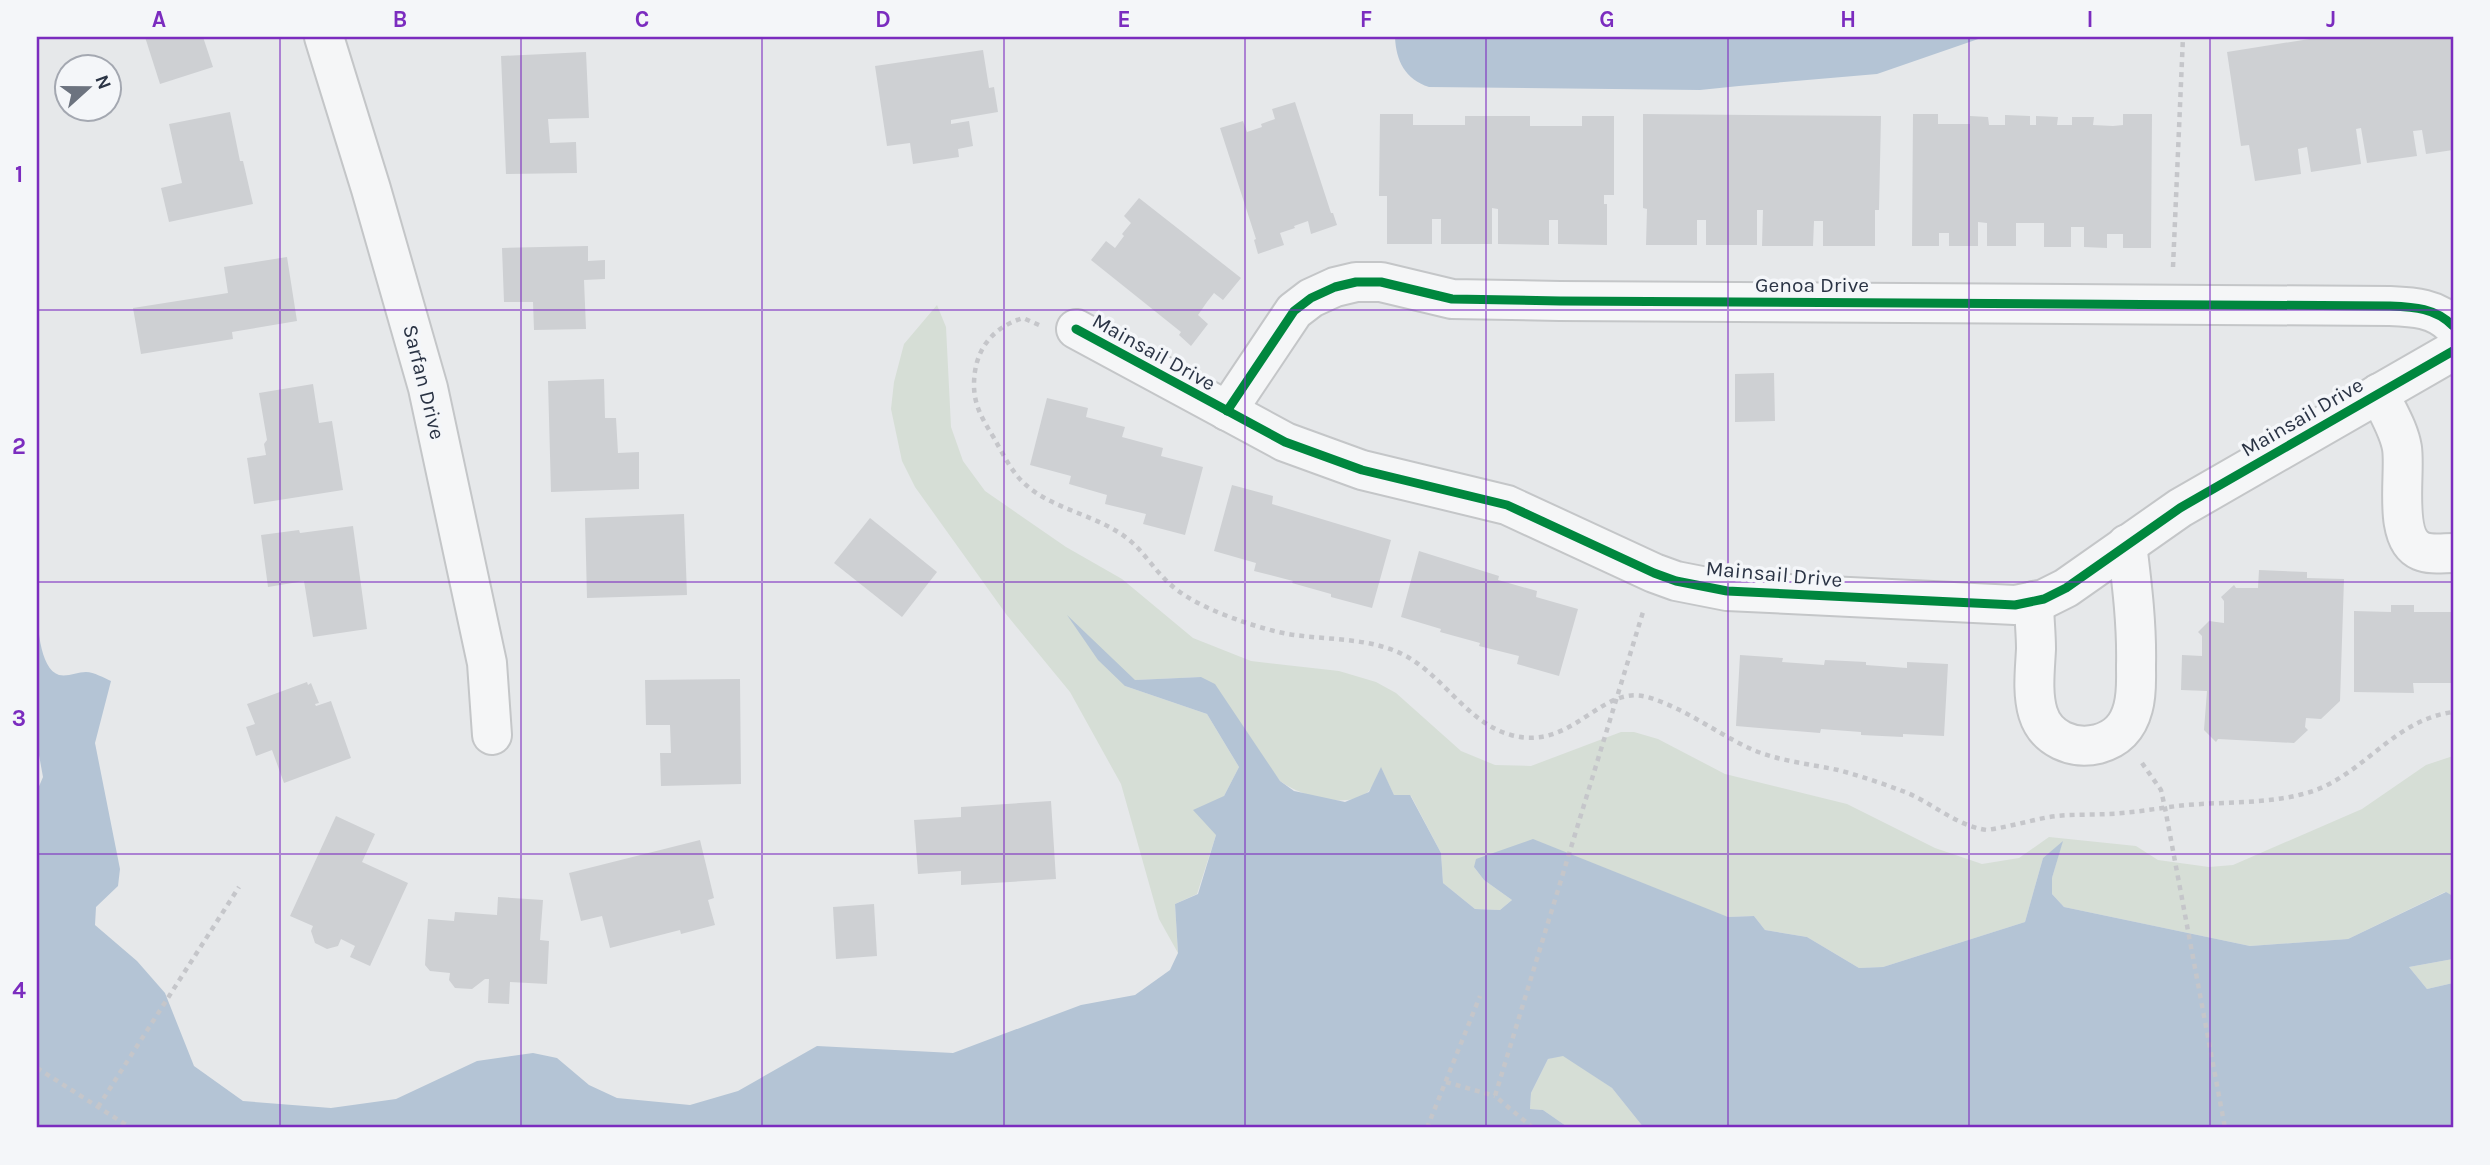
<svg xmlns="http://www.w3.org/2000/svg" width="2490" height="1165" viewBox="0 0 2490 1165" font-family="Karla,sans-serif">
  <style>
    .green { fill: #d6ded6 }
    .water { fill: #b4c4d5 }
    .building { fill: #ced0d3 }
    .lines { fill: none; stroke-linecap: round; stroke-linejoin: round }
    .street-casing { stroke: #c4c6c8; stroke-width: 42 }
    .path { stroke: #c5c6ca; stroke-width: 4.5; stroke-dasharray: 5 5; stroke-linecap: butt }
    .street { stroke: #f5f6f7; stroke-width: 38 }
    .cycleway-casing { stroke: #f4f6f9; stroke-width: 13 }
    .cycleway { stroke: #00873e; stroke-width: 9 }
    .grid { fill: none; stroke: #7b2cbf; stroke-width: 2; stroke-opacity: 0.55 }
    .labels { text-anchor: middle; stroke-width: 7; stroke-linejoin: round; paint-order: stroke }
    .street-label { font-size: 21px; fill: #2b3445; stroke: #f4f6f9 }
    .neatline { fill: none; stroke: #7b2cbf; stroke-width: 2.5 }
    .grid-label { font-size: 23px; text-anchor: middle; font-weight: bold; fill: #7b2cbf }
  </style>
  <rect width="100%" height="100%" fill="#e6e8ea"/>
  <!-- green -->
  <g class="green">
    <path d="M937,305L946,327L951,427L963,461L985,491L1066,547L1122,579L1193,638L1251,661L1339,671L1376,682L1396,693L1461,751L1495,765L1531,766L1621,732H1634L1658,739L1725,774L1847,804L1935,848L1982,864L2019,858L2049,837L2136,846L2158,860L2209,867L2233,865L2362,809L2426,765L2453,756V896L2445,892L2348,939L2250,946L2064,907L2052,894V878L2062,843L2043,858L2025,922L1883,967L1859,968L1807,937L1765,930L1754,916L1728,917L1474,867L1484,880L1512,900L1500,910L1475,909L1443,883L1441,853L1411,796L1394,795L1381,768C1377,775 1373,787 1368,792C1345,810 1301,796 1280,781L1201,677L1135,680L1125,686L1207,714L1239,767L1224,796L1216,835L1197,894L1175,904L1178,953L1159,919L1121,784L1070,692L1006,614L915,487L902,461L891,409L894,382L904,344Z"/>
    <polygon points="2453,959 2453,983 2427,989 2409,967"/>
    <polygon points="1563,1055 1612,1088 1644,1128 1569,1128 1543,1110 1530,1109 1531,1093 1548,1059"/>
  </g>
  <!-- water -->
  <g class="water">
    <path d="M1395,37H1984L1877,74L1739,86L1700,90L1429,87C1405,79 1396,61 1395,37Z"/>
    <path d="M37,562C37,586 32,666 59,675C68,677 77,672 86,672C94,672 104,678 111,681L95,743L120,869L118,886L96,907L95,925L137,961L165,993L194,1066L243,1101L331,1108L396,1099L477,1061L533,1053L557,1058L589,1085L617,1098L690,1105L738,1091L817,1046L953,1053L1081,1005L1135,995L1170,970L1178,953L1175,904L1198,894L1216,835L1193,810L1224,796L1239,767L1207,714L1125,686L1098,660L1067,615L1135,680L1201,677L1215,684L1280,781L1294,791L1345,802L1369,792L1381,767L1394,795H1410L1441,853L1443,883L1475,909L1500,910L1512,900L1484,880L1474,867L1476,859L1533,839L1728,917L1754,916L1765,930L1807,937L1859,968L1883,967L2025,922L2043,858L2063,841L2052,878V894L2064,907L2250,946L2348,939L2446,892L2453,896V959L2409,967L2427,989L2453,983V1128H1644L1612,1088L1563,1056L1548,1059L1531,1093L1530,1109L1543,1110L1569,1128H37V791L43,777L37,744Z"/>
  </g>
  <!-- building -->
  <g class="building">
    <polygon points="145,37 203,37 213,67 160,84"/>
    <polygon points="2322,37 2453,37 2453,150 2426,154 2422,130 2413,131 2417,156 2367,163 2361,128 2356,129 2361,164 2311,172 2307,147 2298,149 2301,174 2255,181 2249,145 2241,146 2227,52"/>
    <polygon points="983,50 989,88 994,87 998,112 951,120 951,124 969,121 973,146 958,149 959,157 913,164 910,143 887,146 875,66"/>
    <polygon points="586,52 589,118 548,119 550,143 576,142 577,173 506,174 501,56"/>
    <polygon points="1295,102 1331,213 1333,213 1337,225 1311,234 1308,221 1294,226 1295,228 1280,233 1284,245 1258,254 1254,240 1256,239 1220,128 1243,121 1247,132 1262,127 1261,124 1275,119 1272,109"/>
    <polygon points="230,112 240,161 243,161 253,204 169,222 161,188 182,183 169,124"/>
    <polygon points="1380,114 1413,114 1413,125 1465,125 1465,116 1530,116 1530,126 1582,126 1582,116 1614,116 1614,195 1604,195 1604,204 1607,204 1607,245 1558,244 1558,220 1549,220 1549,245 1498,244 1498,209 1492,208 1492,244 1441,244 1441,219 1432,219 1432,244 1387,244 1387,196 1379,196"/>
    <polygon points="1643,114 1881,116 1879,210 1875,210 1875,246 1823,246 1823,221 1814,221 1813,246 1762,246 1763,210 1757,210 1757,245 1706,245 1706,220 1697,220 1697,245 1646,245 1647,209 1643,208"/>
    <polygon points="1913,114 1938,114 1938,124 1970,124 1970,116 1988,117 1989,125 2005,125 2005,115 2030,116 2030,125 2036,125 2036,116 2058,117 2057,125 2072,125 2072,117 2094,117 2093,125 2113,126 2123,125 2123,114 2152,114 2151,248 2123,248 2123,234 2107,234 2107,248 2084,247 2084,227 2071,227 2071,247 2044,247 2044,223 2016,223 2016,246 1987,246 1987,223 1978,222 1978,246 1949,246 1949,233 1939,233 1939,246 1912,246"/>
    <polygon points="1139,198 1241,278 1223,300 1214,293 1207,302 1198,315 1208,324 1191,346 1179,335 1181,332 1091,260 1106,241 1115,248 1124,236 1122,234 1131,223 1124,216"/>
    <polygon points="588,246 588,261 605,260 605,279 584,280 586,329 534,330 533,302 504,302 502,248"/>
    <polygon points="287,257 297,321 232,332 233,339 141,354 133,308 228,293 224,267"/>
    <polygon points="1774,373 1775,421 1735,422 1735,374"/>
    <polygon points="604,379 605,418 616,418 618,453 639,452 639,489 551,492 548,381"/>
    <polygon points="313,384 319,423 332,421 343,490 254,504 247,458 266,455 264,444 267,440 259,393"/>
    <polygon points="1047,398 1088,408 1086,417 1125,427 1122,437 1163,448 1161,456 1203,467 1185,535 1143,524 1146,514 1105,504 1107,495 1069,484 1071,476 1030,465"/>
    <polygon points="1232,485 1273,496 1272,504 1391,540 1372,608 1331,597 1331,594 1292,583 1293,581 1254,571 1256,563 1214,551"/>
    <polygon points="684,514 687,595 587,598 585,518"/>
    <polygon points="870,518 937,572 902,617 834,563"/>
    <polygon points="353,526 367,629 313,637 304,581 268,587 261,535 299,530 300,533"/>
    <polygon points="1419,551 1499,576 1498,580 1537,591 1536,597 1578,609 1559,676 1517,664 1519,656 1479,646 1480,643 1440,632 1441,629 1401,617"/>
    <polygon points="2259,570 2307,572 2307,578 2344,579 2340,701 2321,719 2306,718 2305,727 2308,730 2294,743 2218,739 2216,742 2204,730 2207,691 2181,690 2182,655 2202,656 2202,636 2198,632 2209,621 2224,623 2224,601 2221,597 2234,585 2236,588 2258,588"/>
    <polygon points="2391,605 2414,605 2414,612 2453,612 2453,683 2413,683 2414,693 2354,692 2354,611 2391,612"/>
    <polygon points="1740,655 1783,658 1782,662 1824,665 1825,660 1866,662 1866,665 1907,668 1907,662 1948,664 1944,736 1903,734 1903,737 1861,735 1861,732 1821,729 1820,733 1736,726"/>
    <polygon points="740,679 741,784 661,786 660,753 671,753 670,725 646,725 645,680"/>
    <polygon points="307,682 308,685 311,683 319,703 315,704 316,706 331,701 351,758 284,783 272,750 256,756 246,727 255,724 247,704"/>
    <polygon points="1051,801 1056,879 961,885 961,871 918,874 914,820 961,817 961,807"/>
    <polygon points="336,816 375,834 362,862 408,883 370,966 350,957 355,946 341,939 338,946 327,949 315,943 311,931 313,926 290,916"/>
    <polygon points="700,840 714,898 708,900 715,925 681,934 680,930 610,948 602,916 581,921 569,873"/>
    <polygon points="498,897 543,900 540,940 549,941 547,984 510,982 509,1004 488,1003 489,979 485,979 472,989 455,988 449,980 450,973 430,971 425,965 428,919 454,921 455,912 497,915"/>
    <polygon points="874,904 877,956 836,959 833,907"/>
  </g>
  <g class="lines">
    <!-- street casing -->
    <g class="street-casing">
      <g id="street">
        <polyline points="324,37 371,189 428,388 487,663 492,735"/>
        <polyline points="1076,329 1285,442 1362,470 1507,505 1654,573 1676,581 1727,591 2015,605 2044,599 2066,588 2180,508 2453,351"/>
        <path d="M2379,393C2387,411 2399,429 2402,448C2406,474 2392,539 2421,551C2430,555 2443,553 2453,553"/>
        <path d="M1227,411L1294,311L1311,298L1335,287L1356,282H1381L1452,299L1560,301L2390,306C2414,307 2436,308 2453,326"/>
        <path d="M2034,601C2034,617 2036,633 2036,649C2035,670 2032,693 2038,713C2046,739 2073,750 2098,744C2117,739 2128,727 2133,708C2137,694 2136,680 2136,666C2137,625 2132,585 2127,544"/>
      </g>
    </g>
    <!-- path -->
    <g class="path">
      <polyline points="2173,267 2183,37"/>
      <path d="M1039,325L1023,318C991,328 974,351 974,385C974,406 983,420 994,438C1003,454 1012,473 1026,485C1054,510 1098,515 1128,539C1142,550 1151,565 1163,577C1181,598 1215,612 1241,621C1261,628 1282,634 1303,636C1337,640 1373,639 1404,655C1443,675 1467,723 1511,735C1573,752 1600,684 1647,697C1685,708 1716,733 1751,749C1778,761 1810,764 1838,770C1861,776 1884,784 1905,792C1933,803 1956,826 1987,830C2008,827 2028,821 2049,817C2069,814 2089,815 2108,814C2131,813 2154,809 2177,806C2221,801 2268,805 2310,792C2364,775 2393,720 2453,712"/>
      <polyline points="2142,763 2161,790 2165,808 2225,1128"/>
      <polyline points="37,1068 131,1128"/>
      <polyline points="1446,1082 1495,1096"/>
      <polyline points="98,1107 239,887"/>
      <polyline points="1427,1128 1480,996"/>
      <polyline points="1533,1128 1495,1096 1643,612"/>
    </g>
    <!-- street -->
    <use href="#street" class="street"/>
    <!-- cycleway casing -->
    <g class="cycleway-casing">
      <g id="cycleway">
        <polyline points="1076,329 1285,442 1362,470 1507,505 1654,573 1676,581 1727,591 2015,605 2044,599 2066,588 2180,508 2453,351"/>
        <path d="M1227,411L1294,311L1311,298L1335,287L1356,282H1381L1452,299L1560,301L2390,306C2414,307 2436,308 2453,326"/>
      </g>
    </g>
    <!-- cycleway -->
    <use href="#cycleway" class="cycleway"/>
  </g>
  <!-- grid -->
  <path class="grid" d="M280,37V1128M521,37V1128M762,37V1128M1004,37V1128M1245,37V1128M1486,37V1128M1728,37V1128M1969,37V1128M2210,37V1128M37,310H2453M37,582H2453M37,854H2453"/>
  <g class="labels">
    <!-- street labels -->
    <g class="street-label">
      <text x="1812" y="292">Genoa Drive</text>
      <text transform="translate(1154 352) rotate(29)" y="7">Mainsail Drive</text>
      <text transform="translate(424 382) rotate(76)" y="7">Sarfan Drive</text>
      <text transform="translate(2302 417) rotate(-30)" y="7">Mainsail Drive</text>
      <text transform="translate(1774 574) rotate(5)" y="7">Mainsail Drive</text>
    </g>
  </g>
  <!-- border -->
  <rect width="2490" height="1165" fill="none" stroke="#f4f6f9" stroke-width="77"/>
  <!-- north arrow -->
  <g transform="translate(88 88) rotate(69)"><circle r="33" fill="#f4f6f9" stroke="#a4a8b1" stroke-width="2"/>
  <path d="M0-5L12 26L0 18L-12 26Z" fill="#6c737f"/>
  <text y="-10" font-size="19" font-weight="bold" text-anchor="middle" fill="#2b3445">N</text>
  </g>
  <rect x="38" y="38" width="2414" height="1088" class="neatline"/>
  <g class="grid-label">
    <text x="159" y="27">A</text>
    <text x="400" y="27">B</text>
    <text x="642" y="27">C</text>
    <text x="883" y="27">D</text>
    <text x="1124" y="27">E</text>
    <text x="1366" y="27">F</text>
    <text x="1607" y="27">G</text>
    <text x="1848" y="27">H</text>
    <text x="2090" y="27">I</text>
    <text x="2331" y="27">J</text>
    <text x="19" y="182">1</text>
    <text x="19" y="454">2</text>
    <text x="19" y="726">3</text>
    <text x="19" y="998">4</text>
  </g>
</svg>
